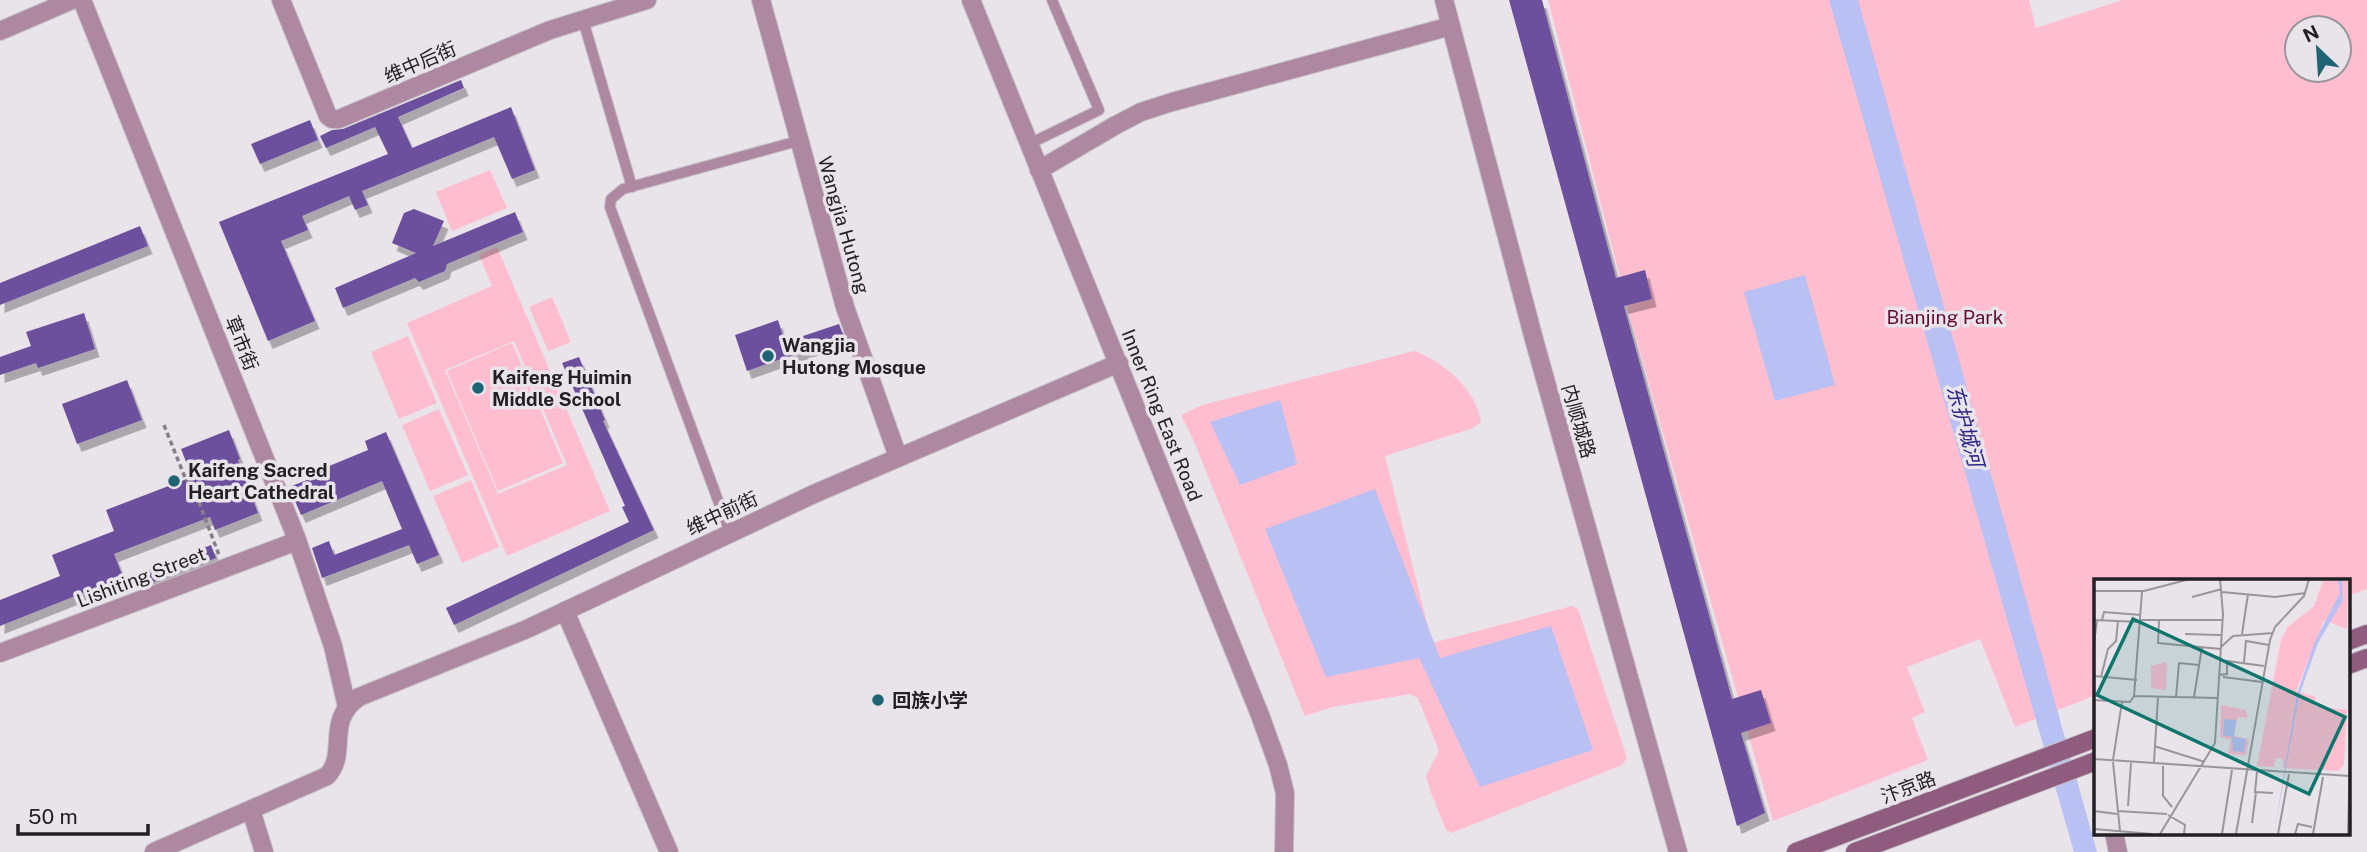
<svg xmlns="http://www.w3.org/2000/svg" width="2367" height="852" viewBox="0 0 2367 852" font-family="'Public Sans','Noto Sans SC',sans-serif">
  <style>
    .green { fill: #ffbdd0; fill-rule: evenodd }
    .water { fill: #b8c0f4 }
    .building { fill: #6c509d; filter: url(#shadow) }
    .lines { fill: none; stroke-linecap: round; stroke-linejoin: round }
    .service-casing { stroke: #c5c0c6; stroke-width: 12 }
    .minor-casing { stroke: #c5c0c6; stroke-width: 20 }
    .tertiary-casing { stroke: #c5c0c6; stroke-width: 20 }
    .secondary-casing { stroke: #c5c0c6; stroke-width: 20 }
    .path { stroke: #848085; stroke-width: 3.5; stroke-dasharray: 5 3.5; stroke-linecap: butt }
    .service { stroke: #ad88a0; stroke-width: 10 }
    .minor { stroke: #ad88a0; stroke-width: 18 }
    .tertiary { stroke: #ad88a0; stroke-width: 18 }
    .secondary { stroke: #8f5b7e; stroke-width: 18 }
    .poi-dot { fill: #1e6474; stroke: #e9e3ea; stroke-width: 2.5 }
    .labels { text-anchor: middle; stroke-width: 7; stroke-linejoin: round; paint-order: stroke }
    .street-label { font-size: 19px; fill: #222023; stroke: #e9e3ea }
    .park-label { font-size: 19px; fill: #610b32; stroke: #e9e3ea }
    .poi-label { font-size: 19px; font-weight: bold; fill: #222023; stroke: #e9e3ea; text-anchor: start }
    .water-label { font-size: 21px; font-style: italic; fill: #2e2988; stroke: #e9e3ea }
    .inset-road { fill: none; stroke: #99959a; stroke-width: 2 }
    .view { fill: #0f766e; fill-opacity: 0.15; stroke: #0f766e; stroke-width: 3.5 }
    .inset-edge { fill: none; stroke: #222023; stroke-width: 3.5 }
  </style>
  <defs>
    <filter id="shadow"><feDropShadow dx="4.5" dy="8" stdDeviation="0" flood-color="#0004"/></filter>
  </defs>
  <rect width="100%" height="100%" fill="#e9e3ea"/>
  <!-- green -->
  <g class="green">
    <path d="M1548,0H2029L2036,28L2122,0H2367V589L2348,596V581H2096V695L2015,727L1980,639L1907,667L1925,712L1912,718L1928,760L1773,821L1631,320ZM2297,28H2339V70H2297Z"/>
    <polygon points="490,170 507,208 452,231 436,192"/>
    <path d="M497,247L610,511L507,556L407,323L492,286L479,255ZM514,341L567,465L498,494L445,370Z"/>
    <polygon points="552,297 571,342 548,351 529,307"/>
    <polygon points="408,336 437,403 399,419 371,352"/>
    <polygon points="512,343 563,463 498,491 447,371"/>
    <path d="M1414,351C1444,362 1476,389 1481,422L1473,428L1385,456L1432,643L1572,606L1578,609L1627,758L1622,765L1451,833L1446,830L1430,790L1426,776L1439,751L1418,698L1410,694L1332,707L1305,716L1193,439L1181,415L1202,405Z"/>
    <polygon points="439,409 468,475 430,491 402,425"/>
    <polygon points="471,480 499,547 462,563 433,496"/>
  </g>
  <!-- water -->
  <g class="water">
    <polygon points="1829,0 1858,0 2097,852 2074,852"/>
    <polygon points="1805,275 1835,385 1775,401 1744,292"/>
    <polygon points="1280,400 1297,464 1240,485 1210,422"/>
    <polygon points="1375,489 1440,658 1551,626 1593,750 1480,787 1419,658 1326,677 1265,529"/>
  </g>
  <!-- building -->
  <g class="building">
    <polygon points="1509,0 1542,0 1616,278 1645,270 1652,299 1624,306 1732,699 1761,690 1771,723 1741,733 1765,813 1737,826"/>
    <polygon points="461,80 464,88 398,117 412,148 511,107 535,170 512,179 494,137 362,191 368,205 355,210 349,196 302,216 308,230 281,241 315,321 268,341 219,222 388,154 375,127 326,148 320,136 332,130 343,129"/>
    <polygon points="310,120 318,140 260,164 251,144"/>
    <polygon points="414,209 444,221 433,246 515,212 523,232 447,264 445,271 419,282 415,278 343,308 335,288 416,253 392,243 404,213"/>
    <polygon points="140,226 148,246 0,305 0,283"/>
    <polygon points="84,313 95,349 38,368 36,363 0,375 0,357 31,346 26,332"/>
    <polygon points="778,320 785,342 839,324 844,337 747,371 735,335"/>
    <polygon points="579,357 605,420 603,421 654,530 454,625 446,608 629,522 622,507 625,506 562,363"/>
    <polygon points="127,380 142,420 77,444 62,404"/>
    <polygon points="229,430 240,459 238,460 258,513 215,530 210,517 114,554 123,577 0,626 0,600 60,576 52,555 114,531 106,510 192,477 181,449"/>
    <polygon points="386,432 439,555 417,564 409,545 322,578 312,548 329,541 334,555 402,529 382,481 301,515 289,487 307,480 305,476 368,450 365,441"/>
    <polygon points="211,545 216,558 142,586 138,574"/>
  </g>
  <g class="lines">
    <!-- service casing -->
    <g class="service-casing">
      <g id="service">
        <polyline points="583,20 632,187"/>
        <polyline points="1029,144 1099,110 1052,0"/>
        <polyline points="730,533 610,207 611,199 623,189 798,141"/>
      </g>
    </g>
    <!-- minor casing -->
    <g class="minor-casing">
      <g id="minor">
        <polyline points="82,0 296,537 333,646 347,707"/>
        <polyline points="281,0 328,116 332,119 339,119 550,30 647,0"/>
        <polyline points="761,0 845,307 898,457"/>
        <polyline points="0,31 72,0"/>
        <polyline points="1039,170 1116,125 1141,112 1172,102 1451,26"/>
        <polyline points="565,611 669,852"/>
        <polyline points="0,653 297,541"/>
        <polyline points="251,810 264,852"/>
        <polyline points="2114,833 2118,852"/>
        <path d="M154,852L327,776C349,753 324,721 359,697L527,629L816,493L1119,363"/>
      </g>
    </g>
    <!-- tertiary casing -->
    <g class="tertiary-casing">
      <g id="tertiary">
        <polyline points="971,0 1260,715 1278,765 1285,793 1284,852"/>
        <polyline points="1444,0 1535,343 1678,852"/>
      </g>
    </g>
    <!-- secondary casing -->
    <g class="secondary-casing">
      <g id="secondary">
        <polyline points="2348,641 2367,634"/>
        <polyline points="2348,665 2367,658"/>
        <polyline points="1796,852 2096,738"/>
        <polyline points="1855,852 2096,761"/>
      </g>
    </g>
    <!-- path -->
    <polyline class="path" points="164,425 186,480 194,489 219,555"/>
    <!-- service -->
    <use href="#service" class="service"/>
    <!-- minor -->
    <use href="#minor" class="minor"/>
    <!-- tertiary -->
    <use href="#tertiary" class="tertiary"/>
    <!-- secondary -->
    <use href="#secondary" class="secondary"/>
  </g>
  <!-- markers -->
  <g class="poi-dot">
    <circle cx="768" cy="356" r="7"/>
    <circle cx="478" cy="388" r="7"/>
    <circle cx="174" cy="481" r="7"/>
    <circle cx="878" cy="700" r="7"/>
  </g>
  <g class="labels">
    <!-- street labels -->
    <g class="street-label">
      <text transform="translate(420 62) rotate(-23)" y="7">维中后街</text>
      <text transform="translate(844 225) rotate(74)" y="7">Wangjia Hutong</text>
      <text transform="translate(242 343) rotate(68)" y="7">草市街</text>
      <text transform="translate(1162 415) rotate(68)" y="7">Inner Ring East Road</text>
      <text transform="translate(1579 421) rotate(74)" y="7">内顺城路</text>
      <text transform="translate(722 513) rotate(-25)" y="7">维中前街</text>
      <text transform="translate(141 577) rotate(-21)" y="7">Lishiting Street</text>
      <text transform="translate(1908 787) rotate(-21)" y="7">汴京路</text>
    </g>
    <!-- park labels -->
    <g class="park-label">
      <text x="1945" y="324">Bianjing Park</text>
    </g>
    <!-- poi labels -->
    <g class="poi-label">
      <text x="782" y="352">Wangjia<tspan x="782" dy="22">Hutong Mosque</tspan></text>
      <text x="492" y="384">Kaifeng Huimin<tspan x="492" dy="22">Middle School</tspan></text>
      <text x="188" y="477">Kaifeng Sacred<tspan x="188" dy="22">Heart Cathedral</tspan></text>
      <text x="892" y="707">回族小学</text>
    </g>
    <!-- water labels -->
    <g class="water-label">
      <text transform="translate(1965 426) rotate(74)" y="7">东护城河</text>
    </g>
  </g>
  <!-- overview -->
  <g transform="translate(2094 579)">
    <rect width="256" height="256" fill="#e9e3ea"/>
    <path d="M229,2H254L253,50L230,41L202,112L222,118L220,127L253,131L250,185L245,192L189,189V180L182,179L180,188L163,187L187,61L194,48L220,27ZM73,83L72,111L57,109V87ZM127,126L152,131L154,139L144,138L140,157L155,160L152,176L134,175L137,161L126,158Z" fill="#ffbdd0"/>
    <path d="M244,0H248L249,21L224,64L205,117L180,255L203,115L221,62L246,14ZM130,140L142,141L140,158L152,160L150,173L139,172L138,158L129,156Z" fill="#b8c0f4"/>
    <path class="inset-road" d="M0,12H50L96,0M128,13L181,18L212,14M98,18L128,10M0,41L46,43M8,41L10,33L47,36M46,41H129M65,42L64,64L127,70M91,55L127,56M148,55L154,15M0,65L3,41M127,68L139,57L179,54M150,83L152,62L175,66M125,96L133,95V82L170,87M0,97L43,101M7,98L14,70L22,62L24,42M129,98L168,103M40,117L48,13M40,117L124,119M82,118L85,84L105,86M100,118L108,68M0,121L36,123L40,117M60,167L111,183M0,180L256,197M19,181L28,123M19,183L26,252M60,183L64,118M69,187V217L78,228M163,193L161,213L179,214M34,227L37,184M0,232L23,235M23,232L73,235M74,236L91,246L90,255M158,244L162,213M0,250L58,255M66,255L121,164L129,35L126,0M128,255L138,191M142,255L176,61L181,48L210,17L215,0M184,255L195,195M201,255L204,245L218,248M219,255L229,198M254,255L256,173"/>
    <path class="view" d="M39,40L251,138L215,215L3,116Z"/>
    <rect width="256" height="256" class="inset-edge"/>
  </g>
  <!-- north arrow -->
  <g transform="translate(2318 49) rotate(335)"><circle r="33" fill="#e9e3ea" stroke="#99959a" stroke-width="2"/>
  <path d="M0-5L12 26L0 18L-12 26Z" fill="#1e6474"/>
  <text y="-10" font-size="19" font-weight="bold" text-anchor="middle" fill="#222023">N</text>
  </g>
  <!-- scale -->
  <path d="M18 824v10h130v-10" fill="none" stroke="#222023" stroke-width="3.5"/>
  <text x="28" y="824" font-size="21" fill="#222023" stroke="#e9e3ea" stroke-width="5" paint-order="stroke">50 m</text>
</svg>
